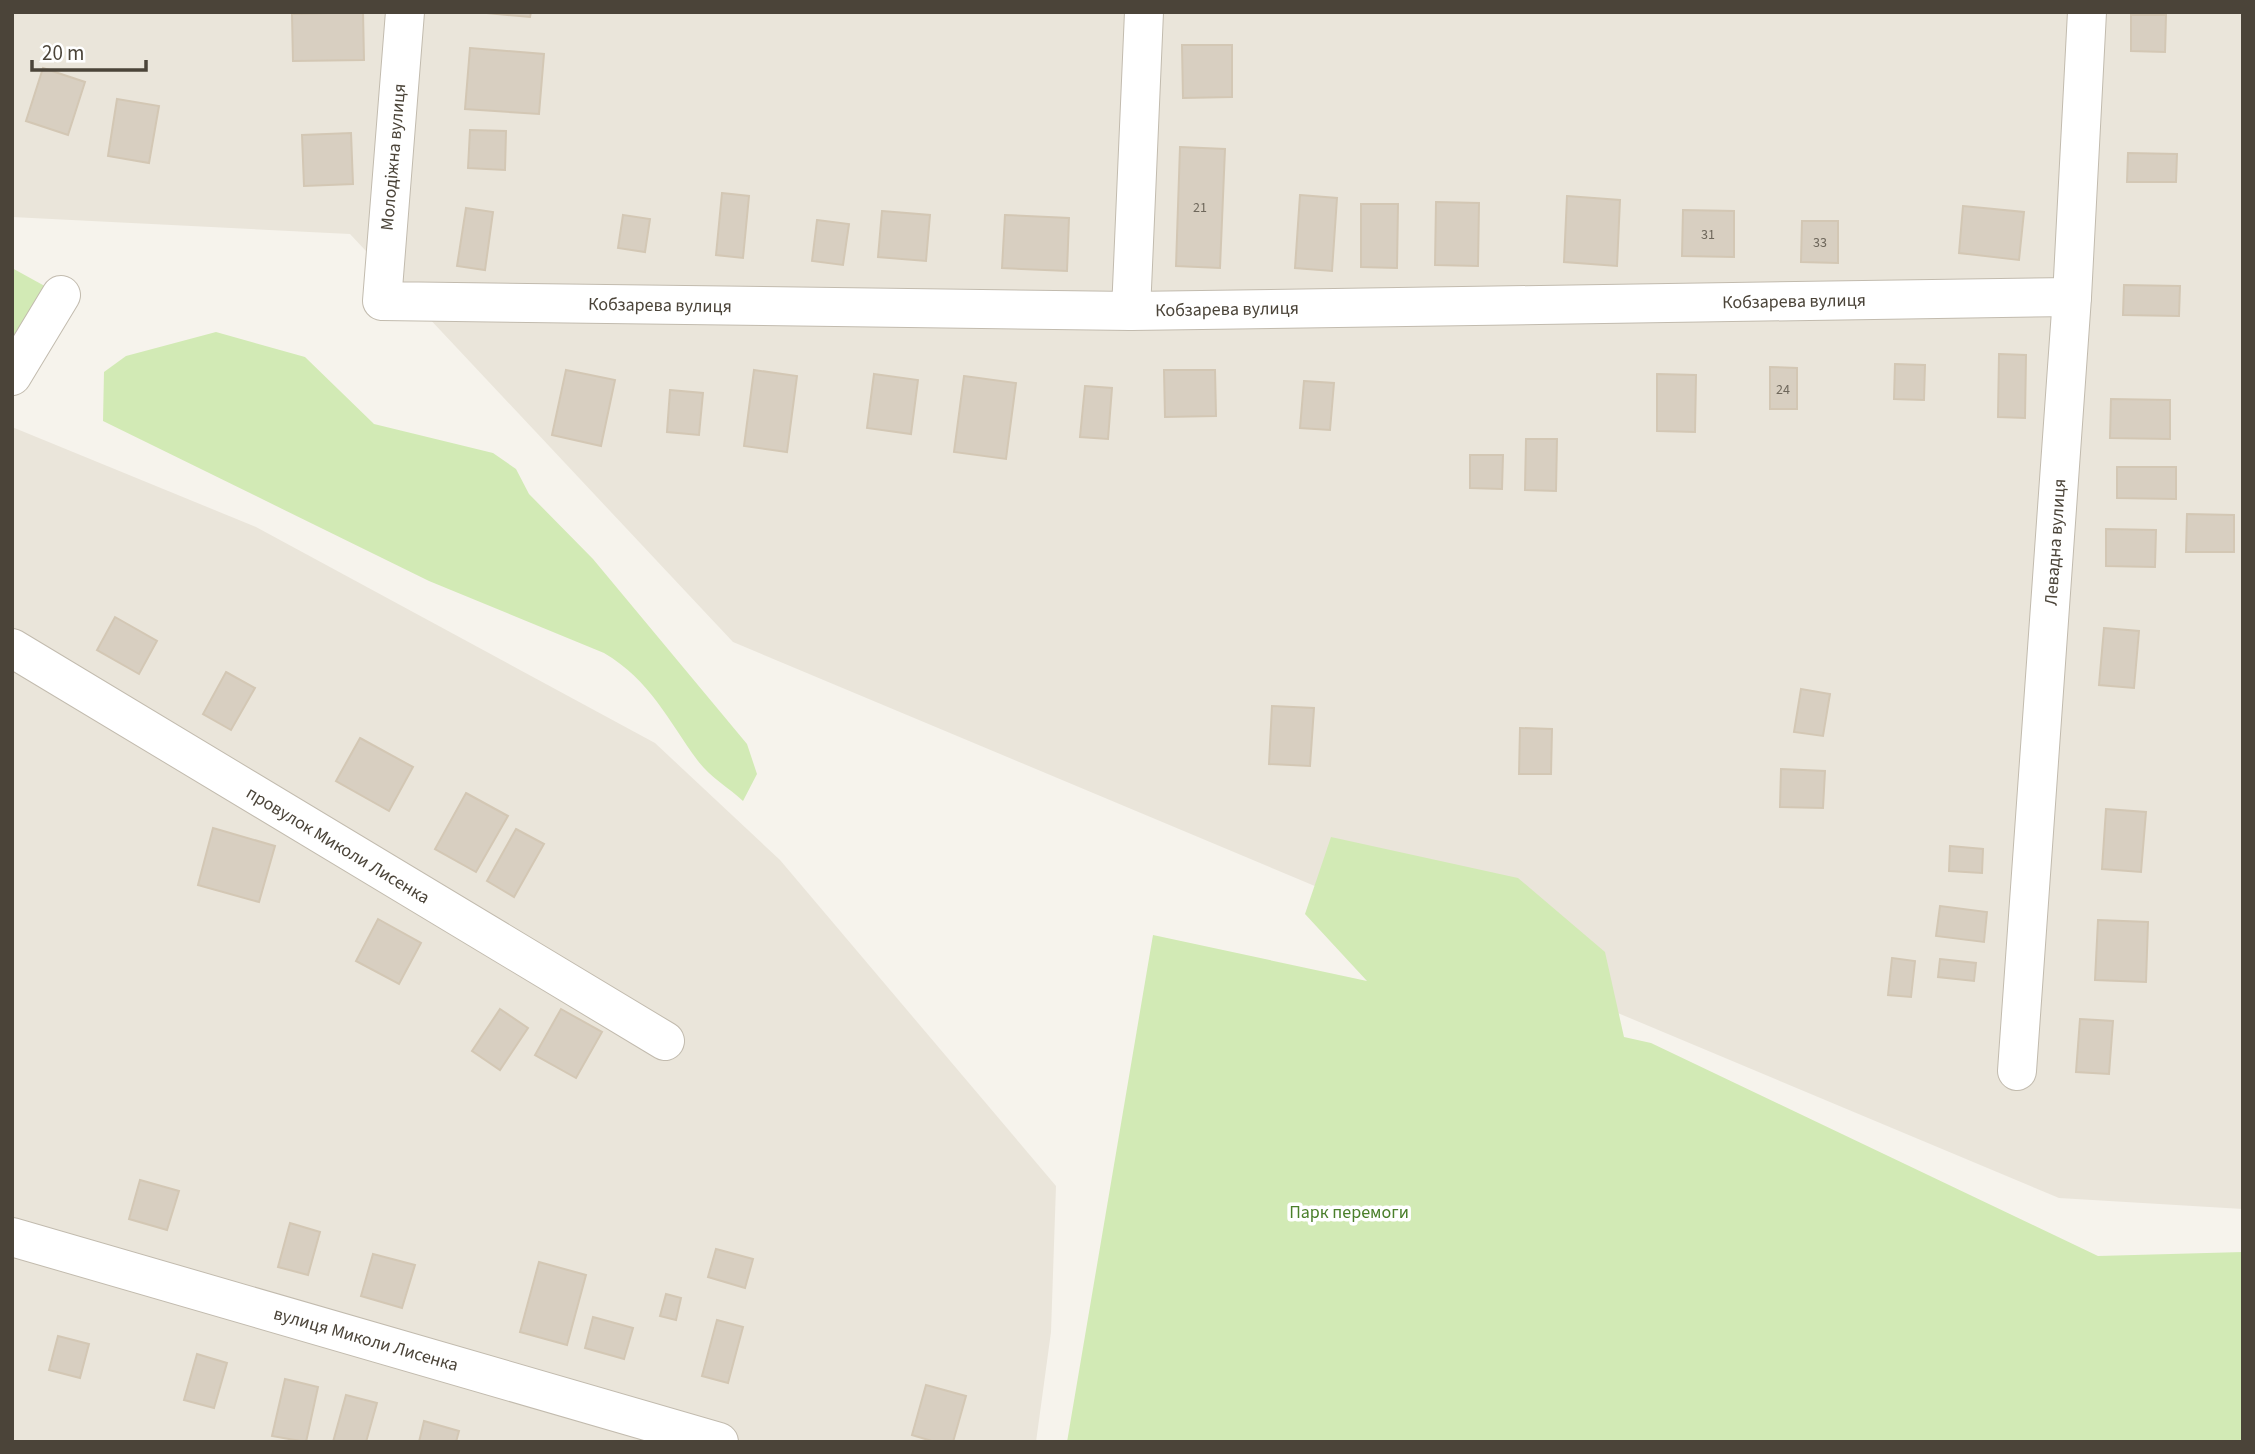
<svg xmlns="http://www.w3.org/2000/svg" width="2255" height="1454" viewBox="0 0 2255 1454" font-family="'Source Sans 3',sans-serif">
  <style>
    .residential { fill: #eae5da }
    .green { fill: #d2eab5 }
    .building { fill: #d8cfc1; stroke: #d3c7b4; stroke-width: 2 }
    .lines { fill: none; stroke-linecap: round; stroke-linejoin: round }
    .minor-casing { stroke: #c2bbae; stroke-width: 40 }
    .minor { stroke: #fff; stroke-width: 38 }
    .labels { text-anchor: middle; stroke-width: 7; stroke-linejoin: round; paint-order: stroke }
    .number-label { font-size: 14px; fill: #6e675b }
    .street-label { font-size: 18px; fill: #4b4439; stroke: #fff }
    .park-label { font-size: 18px; fill: #4a7f2a; stroke: #fff }
  </style>
  <rect width="100%" height="100%" fill="#f6f3ec"/>
  <!-- residential -->
  <g class="residential">
    <polygon points="12,12 2243,12 2243,1209 2059,1198 733,642 350,234 12,217"/>
    <polygon points="12,427 256,527 655,743 780,860 1056,1186 1051,1332 1036,1442 12,1442"/>
  </g>
  <!-- green -->
  <g class="green">
    <polygon points="12,268 61,295 12,376"/>
    <path d="M216,332L305,357L374,424L493,453L516,469L529,494L593,559L747,744L757,774L743,801C729,788 709,776 698,761C667,719 651,681 604,653L429,581L103,421L104,372L126,356Z"/>
    <polygon points="1331,837 1518,878 1605,952 1624,1037 1651,1043 2098,1256 2243,1252 2243,1442 1067,1442 1153,935 1367,981 1305,914"/>
  </g>
  <!-- building -->
  <g class="building">
    <polygon points="363,12 364,60 293,61 292,14"/>
    <polygon points="476,12 531,12 530,17"/>
    <polygon points="2131,15 2166,15 2165,52 2131,51"/>
    <polygon points="1182,45 1232,45 1232,97 1183,98"/>
    <polygon points="470,48 544,54 539,114 465,109"/>
    <polygon points="43,68 85,82 68,135 26,121"/>
    <polygon points="117,99 159,106 149,163 108,156"/>
    <polygon points="470,130 506,131 505,170 468,168"/>
    <polygon points="351,133 353,184 304,186 302,135"/>
    <polygon points="1180,147 1225,149 1220,268 1176,266"/>
    <polygon points="2128,153 2177,154 2176,182 2127,182"/>
    <polygon points="722,193 749,196 743,258 716,255"/>
    <polygon points="1300,195 1337,198 1332,271 1295,268"/>
    <polygon points="1567,196 1620,200 1617,266 1564,262"/>
    <polygon points="1436,202 1479,203 1478,266 1435,265"/>
    <polygon points="1361,204 1398,204 1397,268 1361,267"/>
    <polygon points="1963,206 2024,212 2019,260 1959,253"/>
    <polygon points="466,208 493,212 485,270 457,266"/>
    <polygon points="1683,210 1734,211 1734,257 1682,256"/>
    <polygon points="882,211 930,215 926,261 878,257"/>
    <polygon points="623,215 650,219 645,252 618,248"/>
    <polygon points="1005,215 1069,218 1067,271 1002,268"/>
    <polygon points="817,220 849,224 843,265 812,261"/>
    <polygon points="1802,221 1838,221 1838,263 1801,262"/>
    <polygon points="2124,285 2180,286 2179,316 2123,315"/>
    <polygon points="1999,354 2026,355 2025,418 1998,417"/>
    <polygon points="1895,364 1925,365 1924,400 1894,399"/>
    <polygon points="1770,367 1797,368 1797,409 1770,409"/>
    <polygon points="566,370 615,380 601,446 552,435"/>
    <polygon points="754,370 797,376 787,452 744,446"/>
    <polygon points="1164,370 1215,370 1216,416 1165,417"/>
    <polygon points="874,374 918,380 911,434 867,428"/>
    <polygon points="1657,374 1696,375 1695,432 1657,431"/>
    <polygon points="964,376 1016,383 1006,459 954,452"/>
    <polygon points="1304,381 1334,383 1330,430 1300,428"/>
    <polygon points="1085,386 1112,388 1108,439 1080,437"/>
    <polygon points="670,390 703,393 699,435 667,432"/>
    <polygon points="2111,399 2170,400 2170,439 2110,438"/>
    <polygon points="1526,439 1557,439 1556,491 1525,490"/>
    <polygon points="1470,455 1503,455 1502,489 1470,488"/>
    <polygon points="2117,467 2176,467 2176,499 2117,498"/>
    <polygon points="2187,514 2234,515 2234,552 2186,552"/>
    <polygon points="2106,529 2156,530 2155,567 2106,566"/>
    <polygon points="115,617 157,641 139,674 97,650"/>
    <polygon points="2104,628 2139,631 2134,688 2099,685"/>
    <polygon points="226,672 255,688 231,730 203,714"/>
    <polygon points="1801,689 1830,694 1823,736 1794,732"/>
    <polygon points="1272,706 1314,708 1310,766 1269,764"/>
    <polygon points="1520,728 1552,729 1551,774 1519,774"/>
    <polygon points="360,738 413,767 389,811 336,781"/>
    <polygon points="1781,769 1825,771 1823,808 1780,807"/>
    <polygon points="466,793 508,816 476,872 435,849"/>
    <polygon points="2106,809 2146,812 2141,872 2102,869"/>
    <polygon points="213,828 275,846 259,902 198,885"/>
    <polygon points="516,829 544,844 514,897 487,881"/>
    <polygon points="1950,846 1983,849 1982,873 1949,871"/>
    <polygon points="1940,906 1987,912 1984,942 1936,936"/>
    <polygon points="378,919 421,943 399,984 356,961"/>
    <polygon points="2098,920 2148,922 2146,982 2095,980"/>
    <polygon points="1892,958 1915,961 1911,997 1888,995"/>
    <polygon points="1940,959 1976,963 1974,981 1938,977"/>
    <polygon points="500,1009 528,1028 500,1070 472,1051"/>
    <polygon points="561,1009 602,1032 576,1078 535,1055"/>
    <polygon points="2080,1019 2113,1021 2109,1074 2076,1072"/>
    <polygon points="140,1180 179,1191 167,1230 129,1219"/>
    <polygon points="290,1223 320,1232 308,1275 278,1267"/>
    <polygon points="716,1249 753,1259 745,1288 708,1277"/>
    <polygon points="373,1254 415,1265 402,1308 361,1296"/>
    <polygon points="539,1262 586,1275 567,1345 520,1332"/>
    <polygon points="666,1294 681,1298 676,1320 660,1316"/>
    <polygon points="593,1317 633,1328 624,1359 585,1348"/>
    <polygon points="717,1320 743,1327 728,1383 702,1376"/>
    <polygon points="58,1336 89,1344 80,1378 49,1370"/>
    <polygon points="197,1354 227,1363 214,1408 184,1400"/>
    <polygon points="285,1379 318,1387 306,1442 272,1436"/>
    <polygon points="926,1385 966,1396 953,1442 935,1442 912,1435"/>
    <polygon points="346,1395 377,1403 366,1442 333,1442"/>
    <polygon points="424,1421 459,1431 456,1442 419,1442"/>
  </g>
  <g class="lines">
    <!-- minor casing -->
    <g class="minor-casing">
      <g id="minor">
        <polyline points="405,12 382,301 1131,311 2072,297"/>
        <polyline points="1131,311 1144,12"/>
        <polyline points="12,376 61,295"/>
        <polyline points="12,648 665,1041"/>
        <polyline points="2017,1071 2072,297 2087,12"/>
        <polyline points="12,1237 719,1442"/>
      </g>
    </g>
    <!-- minor -->
    <use href="#minor" class="minor"/>
  </g>
  <g class="labels">
    <!-- number labels -->
    <g class="number-label">
      <text x="1200" y="212">21</text>
      <text x="1708" y="239">31</text>
      <text x="1820" y="247">33</text>
      <text x="1783" y="394">24</text>
    </g>
    <!-- street labels -->
    <g class="street-label">
      <text transform="translate(393 157) rotate(-85)" y="6">Молодіжна вулиця</text>
      <text transform="translate(1794 301) rotate(-1)" y="6">Кобзарева вулиця</text>
      <text transform="translate(660 305) rotate(1)" y="6">Кобзарева вулиця</text>
      <text transform="translate(1227 309) rotate(-1)" y="6">Кобзарева вулиця</text>
      <text transform="translate(2055 542) rotate(-86)" y="6">Левадна вулиця</text>
      <text transform="translate(338 845) rotate(31)" y="6">провулок Миколи Лисенка</text>
      <text transform="translate(366 1339) rotate(16)" y="6">вулиця Миколи Лисенка</text>
    </g>
    <!-- park labels -->
    <g class="park-label">
      <text x="1349" y="1218">Парк перемоги</text>
    </g>
  </g>
  <!-- border -->
  <rect width="2255" height="1454" fill="none" stroke="#4b4439" stroke-width="28"/>
  <!-- scale -->
  <path d="M32 60v10h114v-10" fill="none" stroke="#4b4439" stroke-width="3.5"/>
  <text x="42" y="60" font-size="21" fill="#4b4439" stroke="#ffffff" stroke-width="5" paint-order="stroke">20 m</text>
</svg>
